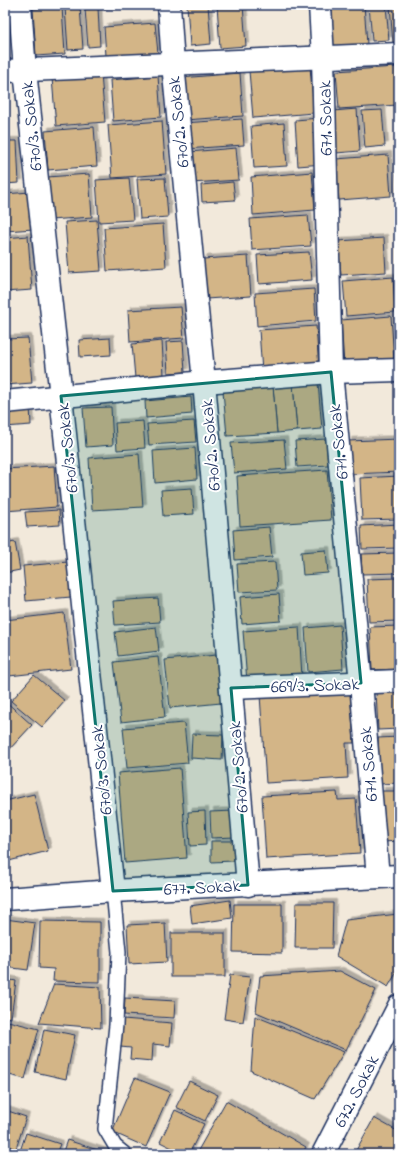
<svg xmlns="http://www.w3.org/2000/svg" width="404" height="1159" viewBox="0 0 404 1159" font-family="'Indie Flower',sans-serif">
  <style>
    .building { fill: #d3b587; stroke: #1b2f5e; filter: url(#shadow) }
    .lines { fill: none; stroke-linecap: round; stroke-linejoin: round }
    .service-casing { stroke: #1b2f5e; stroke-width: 16 }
    .minor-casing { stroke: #1b2f5e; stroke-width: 25 }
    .tertiary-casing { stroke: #1b2f5e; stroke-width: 25 }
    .service { stroke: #fff; stroke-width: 13 }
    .minor { stroke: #fff; stroke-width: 22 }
    .tertiary { stroke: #fff; stroke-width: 22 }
    .marked { fill: #0f766e; fill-opacity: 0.2; stroke: #0f766e; stroke-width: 3; stroke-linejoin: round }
    .labels { text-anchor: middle; stroke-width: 4; stroke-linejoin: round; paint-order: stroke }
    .street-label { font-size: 18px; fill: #1b2f5e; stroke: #fff }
  </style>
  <defs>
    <filter id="shadow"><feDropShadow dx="3.5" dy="-3.5" stdDeviation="0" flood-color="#0004"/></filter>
  </defs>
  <rect width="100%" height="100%" fill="#f2e9db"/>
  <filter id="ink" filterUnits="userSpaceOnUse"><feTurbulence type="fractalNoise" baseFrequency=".025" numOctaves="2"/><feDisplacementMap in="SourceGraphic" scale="8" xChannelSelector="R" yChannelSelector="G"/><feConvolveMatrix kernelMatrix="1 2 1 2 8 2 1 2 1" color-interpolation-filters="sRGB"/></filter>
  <g filter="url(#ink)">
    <!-- building -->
    <g class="building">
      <polygon points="103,5 156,5 103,9"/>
      <polygon points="187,5 208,5 211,44 190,46"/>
      <polygon points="217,5 243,5 246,46 220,48"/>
      <polygon points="327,5 364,5 367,44 330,46"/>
      <polygon points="369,5 386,5 389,40 372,41"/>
      <polygon points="390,5 399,5 399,43 393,44"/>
      <polygon points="80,6 83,49 68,50 65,7"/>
      <polygon points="62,7 65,54 36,56 33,9"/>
      <polygon points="98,8 100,46 88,47 85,9"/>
      <polygon points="155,23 158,53 106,56 104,27"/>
      <polygon points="310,67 314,113 253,118 249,71"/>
      <polygon points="396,67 398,105 339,109 336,71"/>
      <polygon points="240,73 243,116 184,120 181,78"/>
      <polygon points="101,74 105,122 56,126 52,78"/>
      <polygon points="158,76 161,117 113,121 110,80"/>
      <polygon points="357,109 360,151 336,153 333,111"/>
      <polygon points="382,110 385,146 365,148 362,111"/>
      <polygon points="320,118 323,164 298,166 295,120"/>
      <polygon points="242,119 244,145 185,149 183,123"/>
      <polygon points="162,121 166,174 112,178 108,125"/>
      <polygon points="284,123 287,166 254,168 251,126"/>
      <polygon points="94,127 97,166 48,170 45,131"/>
      <polygon points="5,141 17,141 19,183 5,184"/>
      <polygon points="236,148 239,180 191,183 189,152"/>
      <polygon points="395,151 399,151 399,189 398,189"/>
      <polygon points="388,155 391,196 339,200 336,159"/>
      <polygon points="312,172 315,210 253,215 251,177"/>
      <polygon points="89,174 92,217 50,220 47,177"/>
      <polygon points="129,178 133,220 99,222 96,180"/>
      <polygon points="165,178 168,217 140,219 137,179"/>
      <polygon points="233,182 235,200 202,202 201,185"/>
      <polygon points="30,192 34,229 5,231 5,194"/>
      <polygon points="308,215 311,246 252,250 250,219"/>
      <polygon points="97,220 101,271 69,273 65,222"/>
      <polygon points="163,224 166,267 107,271 104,228"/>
      <polygon points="28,236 32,290 5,292 5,238"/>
      <polygon points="384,238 386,272 341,275 338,241"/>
      <polygon points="309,252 312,280 259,284 257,255"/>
      <polygon points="248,256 251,296 206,299 203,259"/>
      <polygon points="393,277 395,312 346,316 343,281"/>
      <polygon points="314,289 316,321 257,326 255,293"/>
      <polygon points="181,307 184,338 130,342 128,310"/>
      <polygon points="391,316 394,361 344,365 341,320"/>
      <polygon points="316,326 319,369 262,372 259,330"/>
      <polygon points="28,338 32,383 5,385 5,339"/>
      <polygon points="110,338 111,355 80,357 79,340"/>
      <polygon points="162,341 164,375 135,378 132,344"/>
      <polygon points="183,341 185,372 168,373 166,342"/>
      <polygon points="318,383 322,429 297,431 293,385"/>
      <polygon points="293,385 297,431 277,433 273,386"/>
      <polygon points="273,386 277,433 227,436 223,391"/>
      <polygon points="191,397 192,414 146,418 145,401"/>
      <polygon points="30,406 31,425 5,427 5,407"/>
      <polygon points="111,407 113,445 86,447 83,408"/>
      <polygon points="143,421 145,448 117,450 115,423"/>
      <polygon points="194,421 196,442 149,445 147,424"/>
      <polygon points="326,439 328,465 297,467 295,441"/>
      <polygon points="399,439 399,472 350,474 348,441"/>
      <polygon points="284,440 287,469 234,473 231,443"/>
      <polygon points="195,448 197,479 155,483 153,451"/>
      <polygon points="139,454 143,507 92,510 89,458"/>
      <polygon points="54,466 57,507 5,511 5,469"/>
      <polygon points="327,470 331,520 240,526 237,476"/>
      <polygon points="399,476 399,519 362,520 360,478"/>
      <polygon points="192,488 194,514 163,516 161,490"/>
      <polygon points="59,510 60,525 27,527 25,512"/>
      <polygon points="399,524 399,548 362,549 361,526"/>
      <polygon points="269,527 272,557 235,560 233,530"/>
      <polygon points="15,542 20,570 5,573 5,544"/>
      <polygon points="326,550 328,573 303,575 301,552"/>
      <polygon points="399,553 399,573 362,574 361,554"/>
      <polygon points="68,562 71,597 26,601 23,566"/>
      <polygon points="275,562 277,590 239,592 237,564"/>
      <polygon points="399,578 399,621 369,622 367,579"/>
      <polygon points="279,594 281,621 242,624 240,597"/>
      <polygon points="158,598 160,622 115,625 113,601"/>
      <polygon points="64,613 71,669 9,676 5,644 5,620"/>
      <polygon points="340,625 343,669 308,672 305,628"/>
      <polygon points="399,626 399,669 372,670 370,627"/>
      <polygon points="156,627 159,651 118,656 115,632"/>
      <polygon points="299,627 302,677 247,682 243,631"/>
      <polygon points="216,655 221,703 170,708 165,660"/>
      <polygon points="158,657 165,717 121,722 114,662"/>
      <polygon points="34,675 65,701 42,727 11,701"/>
      <polygon points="350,689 354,743 346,743 348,778 266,783 260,695"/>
      <polygon points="399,691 399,729 378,730 376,692"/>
      <polygon points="5,701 32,725 7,752 5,750"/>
      <polygon points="184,723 188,763 127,768 123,728"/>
      <polygon points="192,734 223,735 222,760 191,758"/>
      <polygon points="399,737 399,783 380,784 378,738"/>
      <polygon points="180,768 187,858 125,863 118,773"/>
      <polygon points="381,791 399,791 399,841 383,842"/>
      <polygon points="337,792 338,800 356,799 360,853 266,859 262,796"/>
      <polygon points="34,794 48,851 5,862 5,801"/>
      <polygon points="205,811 206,845 190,846 188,812"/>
      <polygon points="234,811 235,837 211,838 210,812"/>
      <polygon points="211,841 234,841 234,861 211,862"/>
      <polygon points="230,900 232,918 192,924 190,906"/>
      <polygon points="296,903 333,903 332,948 295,948"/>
      <polygon points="234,904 282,904 282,953 233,952"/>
      <polygon points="398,914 399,968 388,987 336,956 346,920"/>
      <polygon points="5,919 35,923 28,970 5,967"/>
      <polygon points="40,921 100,922 100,982 53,981 54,969 39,968"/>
      <polygon points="165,923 167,962 129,964 127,925"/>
      <rect x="171" y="933" width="54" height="44"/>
      <polygon points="340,971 376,990 346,1050 256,1012 260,976"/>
      <polygon points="230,975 250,977 243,1022 224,1019"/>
      <polygon points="5,979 16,981 11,1018 5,1017"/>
      <polygon points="54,984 100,987 101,1028 39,1023"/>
      <polygon points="125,998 175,1001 174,1018 124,1015"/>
      <polygon points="255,1016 344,1052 315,1099 251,1071"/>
      <polygon points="123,1019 172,1023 170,1046 153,1044 152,1061 130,1059 131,1048 120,1047"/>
      <polygon points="8,1021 39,1029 25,1079 5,1074 5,1033"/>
      <polygon points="44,1029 75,1035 66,1079 35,1072"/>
      <polygon points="399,1073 399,1089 392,1084"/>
      <polygon points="135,1078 170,1092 146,1147 112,1132"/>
      <polygon points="189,1081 218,1095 205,1121 176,1107"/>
      <polygon points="226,1101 306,1147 302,1154 196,1154"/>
      <polygon points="5,1110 26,1117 16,1149 5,1145"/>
      <polygon points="175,1110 204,1124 189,1154 184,1154 160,1142"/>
      <polygon points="374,1118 399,1132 399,1154 354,1154"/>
      <polygon points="26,1133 60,1144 56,1154 19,1154"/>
      <polygon points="67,1140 110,1154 62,1154"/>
      <polygon points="5,1149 13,1151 12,1154 5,1154"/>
    </g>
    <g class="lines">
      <!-- service casing -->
      <g class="service-casing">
        <polyline id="service" points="113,891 119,952 116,1025 105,1129 115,1146 125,1154"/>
      </g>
      <!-- minor casing -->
      <g class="minor-casing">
        <g id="minor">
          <polyline points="169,5 173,64 204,382 248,885"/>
          <polyline points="320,5 323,58 331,372 361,683 378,877"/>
          <polyline points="5,71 399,54"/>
          <polyline points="5,402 204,382 331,372 399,370"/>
          <polyline points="231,688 399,681"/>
        </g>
      </g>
      <!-- tertiary casing -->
      <g class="tertiary-casing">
        <g id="tertiary">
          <polyline points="20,5 25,71 61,396 113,891"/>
          <polyline points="5,899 113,891 399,876"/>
          <polyline points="323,1154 399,1006"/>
        </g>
      </g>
      <!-- service -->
      <use href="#service" class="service"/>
      <!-- minor -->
      <use href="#minor" class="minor"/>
      <!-- tertiary -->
      <use href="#tertiary" class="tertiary"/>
    </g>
  </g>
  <!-- marked area -->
  <path class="marked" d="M331,372L361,683L231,688L248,885L113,891L61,396Z"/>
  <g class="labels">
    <!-- street labels -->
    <g class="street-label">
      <text transform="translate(325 118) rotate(-91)" y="6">671. Sokak</text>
      <text transform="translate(178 122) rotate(-96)" y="6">670/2. Sokak</text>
      <text transform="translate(31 126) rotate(-96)" y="6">670/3. Sokak</text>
      <text transform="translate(338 442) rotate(-96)" y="6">671. Sokak</text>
      <text transform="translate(210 445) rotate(-95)" y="6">670/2. Sokak</text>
      <text transform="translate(67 448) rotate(-96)" y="6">670/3. Sokak</text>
      <text transform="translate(315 685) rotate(-2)" y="6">669/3. Sokak</text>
      <text transform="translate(368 764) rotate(-95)" y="6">671. Sokak</text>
      <text transform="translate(238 767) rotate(-95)" y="6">670/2. Sokak</text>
      <text transform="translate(101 770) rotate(-96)" y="6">670/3. Sokak</text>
      <text transform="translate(202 887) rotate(-3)" y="6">677. Sokak</text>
      <text transform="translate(356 1091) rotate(-63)" y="6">672. Sokak</text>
    </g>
  </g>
  <!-- margin -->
  <rect width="404" height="1159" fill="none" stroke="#fff" stroke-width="20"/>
  <rect x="10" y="10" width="384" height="1139" fill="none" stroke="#1b2f5e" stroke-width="1.5" filter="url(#ink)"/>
</svg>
